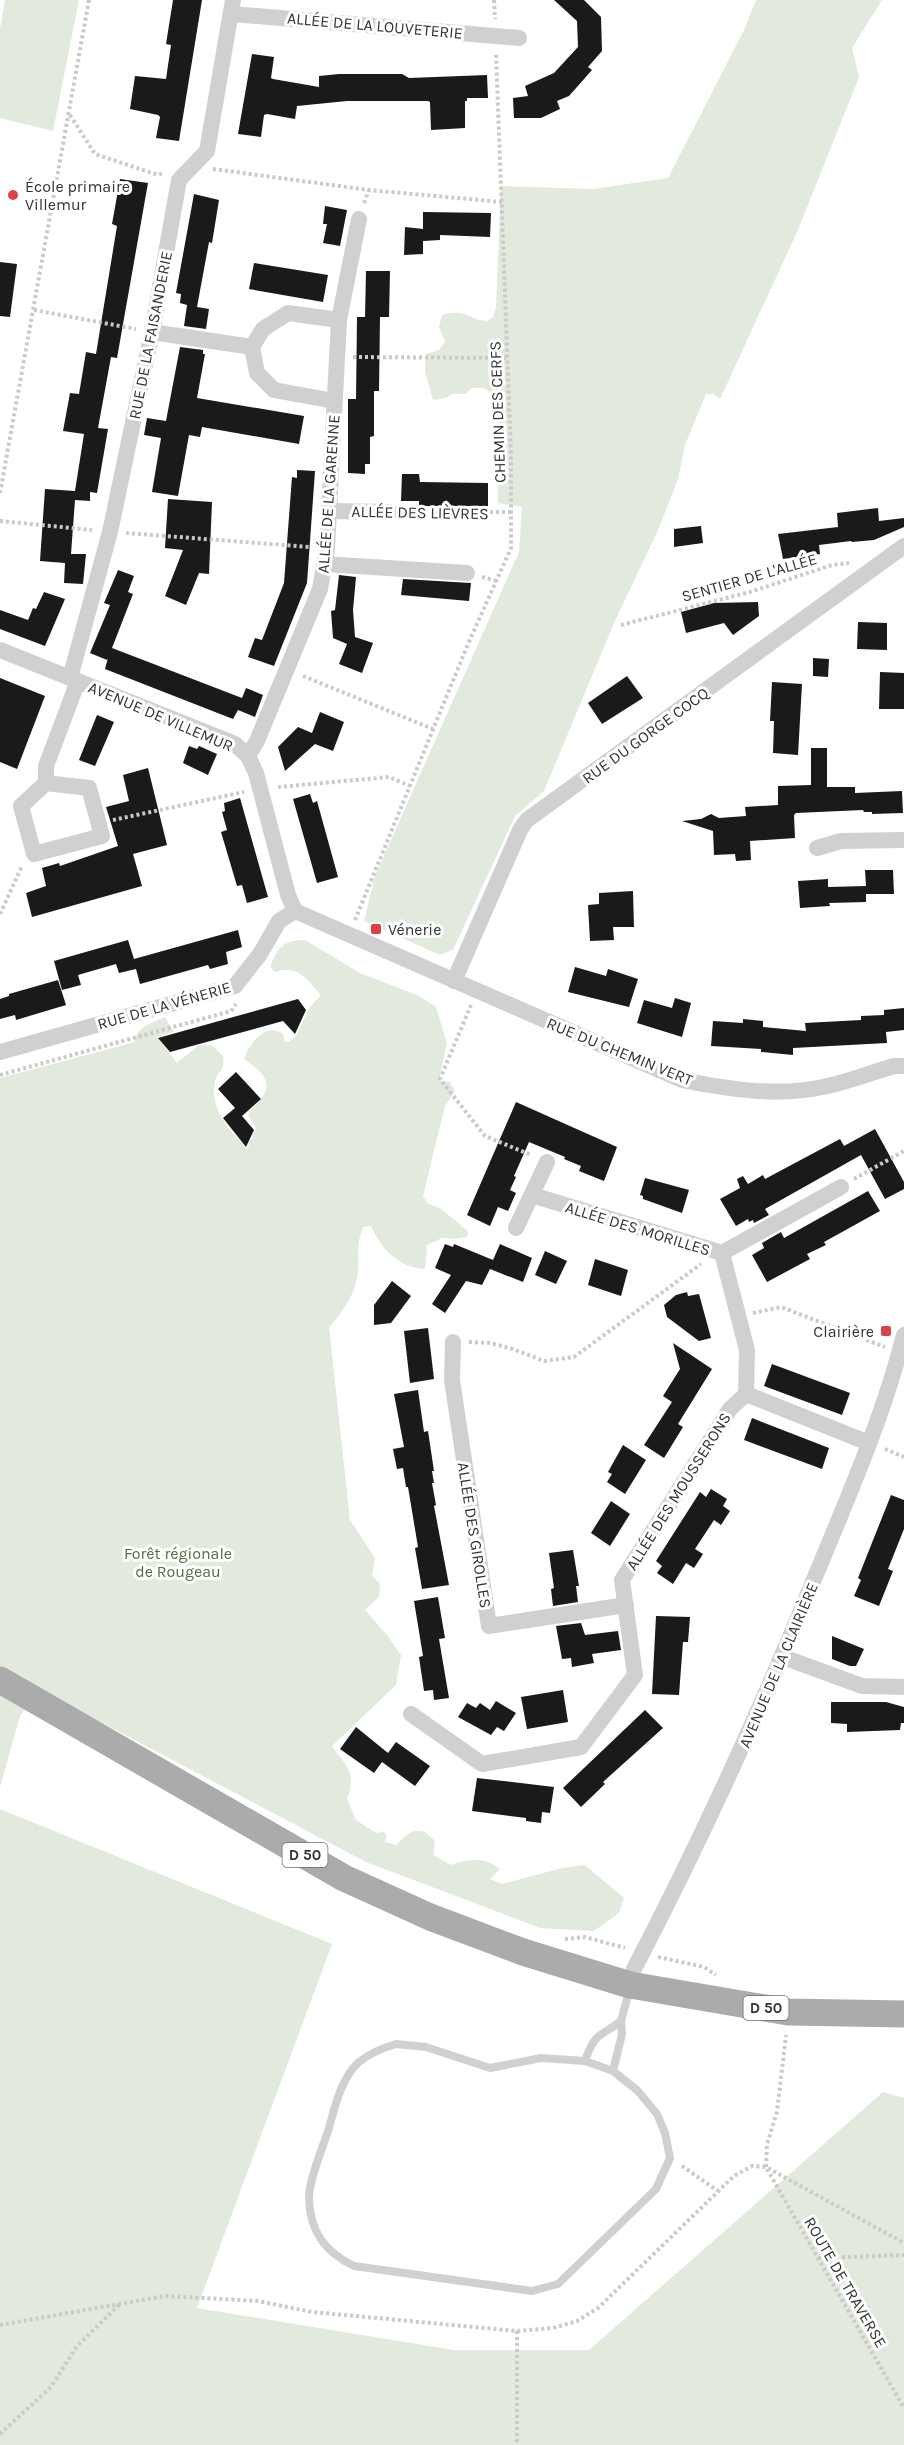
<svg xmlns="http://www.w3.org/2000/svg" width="904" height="2445" viewBox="0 0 904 2445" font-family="Karla,sans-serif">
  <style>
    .green { fill: #e2e9dd }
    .building { fill: #1a1a1a }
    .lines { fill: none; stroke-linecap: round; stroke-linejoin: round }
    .path { stroke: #cacaca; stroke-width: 4; stroke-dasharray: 3 3; stroke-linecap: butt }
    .service { stroke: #d0d0d0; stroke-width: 8 }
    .minor { stroke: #d0d0d0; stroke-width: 16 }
    .primary { stroke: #ababab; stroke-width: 27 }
    .poi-dot { fill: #dd4246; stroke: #fff; stroke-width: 2 }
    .labels { text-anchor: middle; stroke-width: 6; stroke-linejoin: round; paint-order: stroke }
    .shield { fill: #fff; stroke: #707070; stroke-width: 1.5 }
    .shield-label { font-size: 15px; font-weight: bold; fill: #333 }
    .street-label { font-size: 16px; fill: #333; stroke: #fff }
    .poi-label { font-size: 16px; fill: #333; stroke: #fff; text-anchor: start }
    .park-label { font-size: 16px; fill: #546d42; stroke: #fff }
  </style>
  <rect width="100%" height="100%" fill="#fff"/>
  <!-- green -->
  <g class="green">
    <polygon points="5,0 79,0 53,131 0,118 0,29"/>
    <path d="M756,0H882L852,48L859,77L797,232L720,399L713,394H706L685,445L678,479L659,528L614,623L544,791L515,816L453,950L440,955L364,921L375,876L519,552L522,507L498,503L497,458L505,431L500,428L493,394L484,388H471L466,394H452L446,398L433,400L425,372L426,354L439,350L445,342L439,327L442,315C467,308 466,319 487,321L493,317L496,308L501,186L593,189L668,178L744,30Z"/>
    <path d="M305,940L360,973L419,996L436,1007L447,1043L440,1074L441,1081L450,1082L455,1091L445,1106L423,1196L428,1204L440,1208L468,1231L467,1237L456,1239L442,1238L427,1245L425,1269C399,1268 381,1249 371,1226L364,1227C354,1244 361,1260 357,1278C354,1296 341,1314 329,1327L350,1520L375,1558L372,1576L380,1583L379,1597L365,1610L387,1635L401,1655L396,1685L332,1746C347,1767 357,1773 347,1799L356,1820L376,1833L384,1832L387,1836L385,1842L396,1845C407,1836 409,1828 425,1832L435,1841L433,1855L451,1865C470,1859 483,1856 500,1869L490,1879L502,1884L562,1868L585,1865L624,1898L619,1913L594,1931L540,1928L366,1862L38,1689L20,1716L0,1787V1078L135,1042C137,1026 151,1023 165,1017L174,1032L157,1037L177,1063L199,1045H212L223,1056C225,1073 218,1069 215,1082C209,1108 230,1131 247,1149L256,1128L248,1115C251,1108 256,1106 260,1100C276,1081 259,1070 244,1059C249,1044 266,1021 283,1034L284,1041L289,1042L296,1036L310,1007L321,995C305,978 299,965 275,972L270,967C279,946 282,941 305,940Z"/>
    <polygon points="0,1809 332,1944 197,2308 454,2350 589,2350 883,2092 904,2098 904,2445 0,2445"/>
  </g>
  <!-- building -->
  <g class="building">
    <polygon points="173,0 202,0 179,141 156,138 160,117 158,115 130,109 135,76 166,79 171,45 166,44"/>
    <polygon points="554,0 584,0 601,17 602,51 588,67 592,70 569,96 557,101 560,109 541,118 514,118 513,98 528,96 525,86 554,73 578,47 577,21"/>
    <polygon points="252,54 274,57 271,78 273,79 319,87 319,76 339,74 402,74 409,78 487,75 488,98 467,98 467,101 465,101 465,128 431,130 430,102 428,101 347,101 297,106 295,119 267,114 264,115 261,137 238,134"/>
    <polygon points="120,179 148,183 117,358 111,357 98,428 108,429 97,493 90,492 90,501 75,500 71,554 86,554 83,584 64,583 65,563 40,561 45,489 75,491 84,434 63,431 70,393 79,394 86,352 96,354 117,226 112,224"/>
    <polygon points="194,194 219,200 212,243 209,242 197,307 209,309 206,329 184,326 187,305 180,303 181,294 176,293"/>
    <polygon points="325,206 347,210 340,246 323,243 327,224 323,224"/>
    <polygon points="423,212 491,213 490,237 440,235 440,240 423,241 423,254 404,255 405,227 423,229"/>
    <polygon points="0,262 17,264 10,317 0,316"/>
    <polygon points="254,263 328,275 323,302 249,289"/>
    <polygon points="366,271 390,271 389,317 380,317 379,391 374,391 374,436 370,437 370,464 365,464 365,474 348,473 348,399 356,399 357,317 365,317"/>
    <polygon points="180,347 203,350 203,354 205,354 197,398 304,416 299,444 202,427 200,437 189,435 178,496 152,492 161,438 144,435 147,418 166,421"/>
    <polygon points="297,470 315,471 307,583 274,666 248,657 255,638 262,640 284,583 292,477 297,478"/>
    <polygon points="402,474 419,474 420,482 488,483 488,506 419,506 419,501 401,501"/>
    <polygon points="168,499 212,502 209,574 199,573 186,605 165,596 183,550 165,548"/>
    <polygon points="878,508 879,521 904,518 904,527 874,540 852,542 851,541 819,545 820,554 783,559 778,534 838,527 837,513"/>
    <polygon points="701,526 703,543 674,547 674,529"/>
    <polygon points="118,570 134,576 128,592 133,594 112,648 242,698 246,688 263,695 255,717 238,710 233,719 105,669 108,658 107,660 90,653 110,605 104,603"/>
    <polygon points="339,575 356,577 353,610 355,637 373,643 362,673 339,664 347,644 333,638 331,611 335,610"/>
    <polygon points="403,579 471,583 469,601 401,595"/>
    <polygon points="44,592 65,599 45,646 0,629 0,610 28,620 33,608 36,609"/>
    <polygon points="758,602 759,616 733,635 724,623 686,633 681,612 714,603"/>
    <polygon points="858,622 887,623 887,650 857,649"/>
    <polygon points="813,658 829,659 828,677 813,676"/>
    <polygon points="880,672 904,673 904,709 879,709"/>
    <polygon points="627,676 643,698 602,724 588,703"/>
    <polygon points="0,678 45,696 17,769 0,762"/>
    <polygon points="772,682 802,684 798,755 773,753 774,721 770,721"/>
    <polygon points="320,712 344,722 333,751 315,744 285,771 278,747 298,727 312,733"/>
    <polygon points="97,715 114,722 95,766 79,760"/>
    <polygon points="189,746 197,749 199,746 217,754 208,775 183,763"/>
    <polygon points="811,748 827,748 827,787 855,787 855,793 902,791 903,813 872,814 872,812 864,812 863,810 796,813 794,815 795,838 750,841 751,860 736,861 735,854 714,855 713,831 682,821 701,819 711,814 719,818 746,816 745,807 778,805 778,786 811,785"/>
    <polygon points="148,768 167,845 133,854 142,886 32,917 26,893 46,886 42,868 59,863 60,866 118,846 106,807 129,801 123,775"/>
    <polygon points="310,794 313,803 317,801 338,877 317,883 293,799"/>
    <polygon points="240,798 268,897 247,903 242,885 237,886 221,832 227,830 222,812 225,811 224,803"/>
    <polygon points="865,870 893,870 894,894 866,894 866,902 829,903 830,906 800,908 798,881 828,879 828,887 866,886"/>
    <polygon points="633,891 634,927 613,927 614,940 590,941 588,905 599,904 599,893"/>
    <polygon points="238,930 242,947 226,952 228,964 210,969 208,965 140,984 136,969 119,973 116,964 78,975 81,985 62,990 54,961 128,940 134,959"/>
    <polygon points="575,967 606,976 608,969 638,979 629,1007 568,992"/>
    <polygon points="58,980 66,1005 16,1020 15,1015 0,1019 0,999 9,996 9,994"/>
    <polygon points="675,998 691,1003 682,1037 637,1023 644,1000 672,1008"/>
    <polygon points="298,999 306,1010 295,1034 283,1021 170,1052 158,1038"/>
    <polygon points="904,1008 904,1030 886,1032 887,1043 793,1048 793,1055 761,1052 761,1049 711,1046 713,1021 743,1023 743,1019 763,1021 763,1027 806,1031 805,1023 861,1020 861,1016 884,1015 884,1010"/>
    <polygon points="236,1072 261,1099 242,1116 254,1130 246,1147 223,1118 235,1108 218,1089"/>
    <polygon points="516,1102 617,1147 604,1181 579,1171 581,1166 564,1159 565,1157 529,1142 514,1176 516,1177 510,1190 516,1193 508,1211 498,1207 490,1226 467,1215"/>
    <polygon points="875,1129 904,1182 904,1189 885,1199 861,1155 765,1209 769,1215 754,1223 753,1220 749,1222 748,1219 736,1226 720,1199 740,1188 737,1179 743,1176 748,1184 763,1175 765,1179 840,1139 844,1146"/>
    <polygon points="645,1178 689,1190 682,1213 643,1199 643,1196 640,1195"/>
    <polygon points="868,1191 880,1211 824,1242 826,1245 807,1254 810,1259 767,1282 752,1255 764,1248 762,1243 781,1232 784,1238"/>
    <polygon points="445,1244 453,1247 454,1244 493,1260 500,1244 532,1258 523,1282 490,1269 482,1285 466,1281 445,1313 432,1304 451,1275 435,1268"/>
    <polygon points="545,1251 567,1261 556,1284 535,1275"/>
    <polygon points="595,1259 628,1270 621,1296 588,1285"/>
    <polygon points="392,1281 411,1296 391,1323 374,1325 374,1305"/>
    <polygon points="687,1292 688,1296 699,1294 711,1338 699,1341 667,1317 664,1305 676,1295"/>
    <polygon points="428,1328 434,1379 410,1383 404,1331"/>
    <polygon points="673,1343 712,1369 678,1424 683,1427 664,1458 644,1445 672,1402 663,1396 680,1369"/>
    <polygon points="772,1364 850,1393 842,1415 764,1386"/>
    <polygon points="418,1390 424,1432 428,1431 434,1471 432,1471 434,1483 432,1483 436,1505 434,1506 449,1585 422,1589 415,1548 418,1547 408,1487 406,1487 403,1468 397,1469 393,1449 404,1447 394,1394"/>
    <polygon points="752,1418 829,1448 822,1469 744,1440"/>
    <polygon points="623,1445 646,1460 625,1494 607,1482 612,1474 608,1472"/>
    <polygon points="711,1489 727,1499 723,1506 730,1511 721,1525 714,1520 695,1549 703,1554 694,1568 686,1563 673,1584 657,1573 662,1566 656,1561 700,1492 706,1497"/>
    <polygon points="891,1495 904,1500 904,1529 888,1569 893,1571 879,1606 854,1596 861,1580 858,1578"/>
    <polygon points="611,1501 630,1514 610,1546 591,1533"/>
    <polygon points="573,1550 579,1586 576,1586 578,1602 553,1606 551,1589 554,1588 549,1553"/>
    <polygon points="438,1597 445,1638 439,1639 449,1698 434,1700 433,1690 424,1691 419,1657 423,1656 414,1601"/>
    <polygon points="656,1616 690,1617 688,1642 683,1642 679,1695 652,1694"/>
    <polygon points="581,1623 585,1635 618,1631 621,1650 592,1654 594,1663 572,1667 571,1658 562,1659 556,1626"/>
    <polygon points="832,1636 864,1649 856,1666 850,1666 832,1659"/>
    <polygon points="563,1690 568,1722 527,1729 521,1697"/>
    <polygon points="496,1701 516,1713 504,1731 497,1727 491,1735 458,1717 467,1703 476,1708 480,1703 490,1710"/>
    <polygon points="831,1702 886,1702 904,1707 904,1723 901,1723 900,1730 847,1732 847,1724 831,1723"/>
    <polygon points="645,1710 663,1728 603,1782 605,1784 581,1807 563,1788"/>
    <polygon points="356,1727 388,1753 396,1742 430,1766 415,1786 382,1762 374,1773 340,1749"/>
    <polygon points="477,1778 554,1787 550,1813 542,1812 541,1823 526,1821 526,1818 472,1811"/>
  </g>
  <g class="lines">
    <!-- path -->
    <g class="path">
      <polyline points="494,0 495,19"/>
      <polyline points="70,115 95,154 158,175 164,173"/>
      <polyline points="213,169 369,190 502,202"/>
      <polyline points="364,203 369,190"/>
      <polyline points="34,310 136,329"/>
      <polyline points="353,357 508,358"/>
      <polyline points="0,493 89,0"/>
      <polyline points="406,512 512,512"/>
      <polyline points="0,521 92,530"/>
      <polyline points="126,533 310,547"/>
      <polyline points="482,577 497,581"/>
      <polyline points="621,625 750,592 832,565 849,563"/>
      <polyline points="303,676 433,729"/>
      <polyline points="278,787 389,777 410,786"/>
      <polyline points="113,820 244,792"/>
      <polyline points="0,914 22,866"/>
      <polyline points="355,920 468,644 511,548 511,456 496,53"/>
      <polyline points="471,1005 440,1079 485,1136 531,1155"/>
      <polyline points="0,1075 231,1011 236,1004"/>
      <polyline points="854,1179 904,1151"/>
      <polyline points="753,1313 781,1307 885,1347"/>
      <polyline points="469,1342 490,1343 513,1349 544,1361 574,1357 701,1264"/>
      <polyline points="885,1449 904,1457"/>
      <polyline points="565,1939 585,1937 625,1948"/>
      <polyline points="658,1957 704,1967 716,1975"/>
      <polyline points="682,2166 718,2191"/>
      <polyline points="766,2167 767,2144 777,2112 786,2035"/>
      <polyline points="767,2169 904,2408"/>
      <polyline points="818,2258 904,2255"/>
      <polyline points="0,2325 165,2296 258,2301 312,2312 517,2331 553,2328 577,2321 598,2308 734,2176 752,2166 766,2167 904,2243"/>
      <polyline points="517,2331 517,2445"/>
      <polyline points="0,2434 51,2387 77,2346 119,2305"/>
    </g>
    <!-- service -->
    <g class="service">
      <path d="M396,2044L426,2047L490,2068L541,2058L585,2061L613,2071L637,2090L657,2114L665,2133L670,2158L656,2189L558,2284L532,2291L354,2266C325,2252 310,2232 309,2198C309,2179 323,2147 329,2128C335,2106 341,2078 359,2062C370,2053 382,2048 396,2044Z"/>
      <path d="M585,2061C595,2032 599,2038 621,2021"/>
      <polyline points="613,2071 622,2034 621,2021 630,1988"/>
    </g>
    <!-- minor -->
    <g class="minor">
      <polyline points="232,14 519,38"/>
      <polyline points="152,332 252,347"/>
      <polyline points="334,401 274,390 257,373 252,347 263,329 288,313 339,320"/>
      <polyline points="329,511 390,512"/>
      <polyline points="324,564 467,573"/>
      <path d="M0,650L235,744L248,756L256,773L288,895L295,911L682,1080C728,1089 776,1097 823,1087C847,1082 870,1073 894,1066H904"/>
      <polyline points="70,678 110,532 152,332 179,180 207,151 233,0"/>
      <polyline points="248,756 257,741 320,589 327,549 339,320 359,219"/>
      <polygon points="46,783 89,788 102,836 34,854 21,806"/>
      <polyline points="46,783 46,766 78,681"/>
      <polyline points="817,848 841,841 904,840"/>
      <polyline points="454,981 520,830 527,820 904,546"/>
      <polyline points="0,1052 235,986 260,954 279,921 295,911"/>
      <polyline points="532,1195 722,1253 747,1350 746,1394 869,1443"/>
      <polyline points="516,1228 547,1162"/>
      <polyline points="722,1253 841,1187"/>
      <polyline points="453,1342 452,1380 489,1626 626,1605"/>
      <polyline points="783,1657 862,1686 904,1687"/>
      <polyline points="411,1714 482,1764 581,1747 635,1675 622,1580 730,1409 746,1394"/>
      <path d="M630,1985L634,1969C703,1837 764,1702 820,1565C851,1490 884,1414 904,1335"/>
    </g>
    <!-- primary -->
    <polyline class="primary" points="0,1680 344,1878 430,1917 523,1952 630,1985 788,2012 904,2014"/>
  </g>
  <!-- markers -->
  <g class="poi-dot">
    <circle cx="13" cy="195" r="6"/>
    <rect x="370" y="923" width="12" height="12" rx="3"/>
    <rect x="880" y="1325" width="12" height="12" rx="3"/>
  </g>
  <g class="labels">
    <!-- shield labels -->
    <g class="shield">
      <rect x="282.5" y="1843" width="45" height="24" rx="4.5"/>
      <rect x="743.5" y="1996" width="45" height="24" rx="4.5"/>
    </g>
    <g class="shield-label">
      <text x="305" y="1860">D 50</text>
      <text x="766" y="2013">D 50</text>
    </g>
    <!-- street labels -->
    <g class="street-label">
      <text transform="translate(375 25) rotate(5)" y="6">ALLÉE DE LA LOUVETERIE</text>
      <text transform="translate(150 335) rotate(-79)" y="6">RUE DE LA FAISANDERIE</text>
      <text transform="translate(497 412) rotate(-92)" y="6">CHEMIN DES CERFS</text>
      <text transform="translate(328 494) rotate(-86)" y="6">ALLÉE DE LA GARENNE</text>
      <text transform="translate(420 512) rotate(1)" y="6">ALLÉE DES LIÈVRES</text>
      <text transform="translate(749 577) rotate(-16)" y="6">SENTIER DE L'ALLÉE</text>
      <text transform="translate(161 716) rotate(23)" y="6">AVENUE DE VILLEMUR</text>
      <text transform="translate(645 735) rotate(-36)" y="6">RUE DU GORGE COCQ</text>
      <text transform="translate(164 1005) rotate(-16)" y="6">RUE DE LA VÉNERIE</text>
      <text transform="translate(620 1051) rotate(22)" y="6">RUE DU CHEMIN VERT</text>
      <text transform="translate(638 1228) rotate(17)" y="6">ALLÉE DES MORILLES</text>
      <text transform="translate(678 1491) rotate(-58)" y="6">ALLÉE DES MOUSSERONS</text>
      <text transform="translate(475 1535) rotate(81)" y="6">ALLÉE DES GIROLLES</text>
      <text transform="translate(778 1665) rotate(-67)" y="6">AVENUE DE LA CLAIRIÈRE</text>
      <text transform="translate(846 2282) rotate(60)" y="6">ROUTE DE TRAVERSE</text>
    </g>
    <!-- poi labels -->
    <g class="poi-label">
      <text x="25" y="192">École primaire<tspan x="25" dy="18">Villemur</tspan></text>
      <text x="388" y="935">Vénerie</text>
      <text x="874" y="1337" text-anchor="end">Clairière</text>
    </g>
    <!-- park labels -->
    <g class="park-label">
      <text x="178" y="1559">Forêt régionale<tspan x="178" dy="18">de Rougeau</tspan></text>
    </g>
  </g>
</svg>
